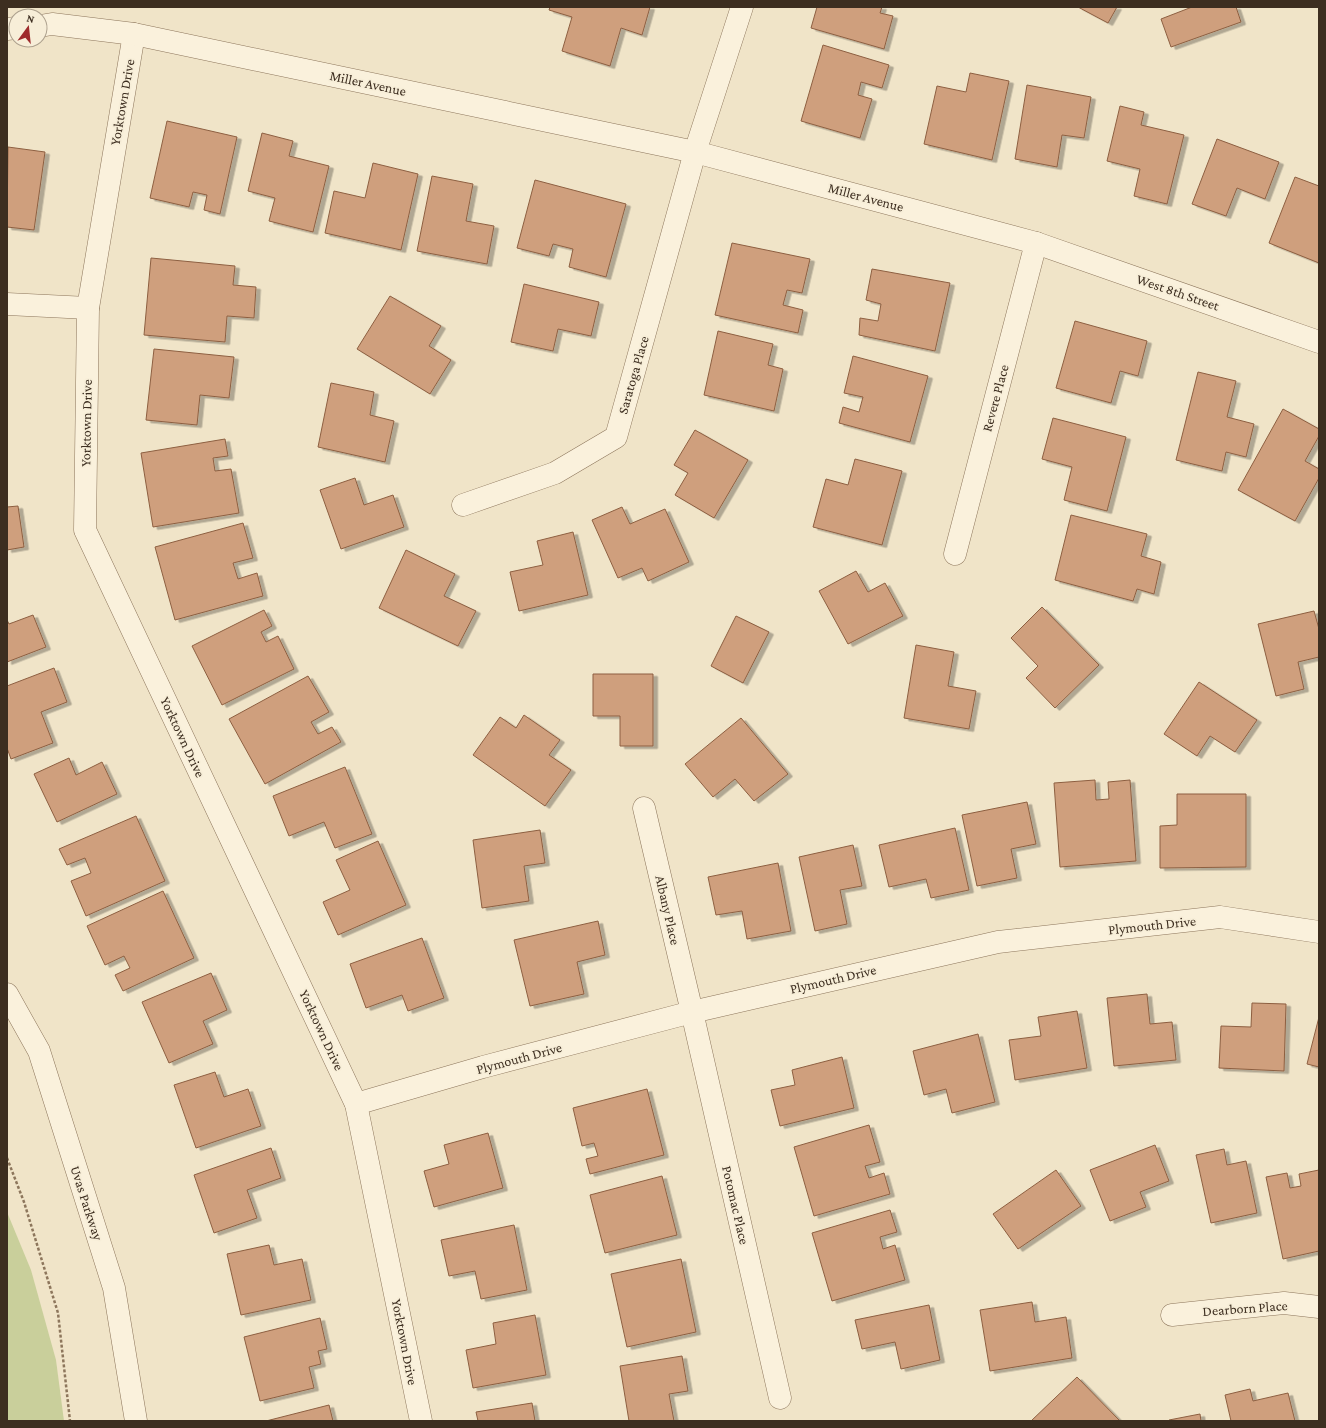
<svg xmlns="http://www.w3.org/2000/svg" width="1326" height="1428" viewBox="0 0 1326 1428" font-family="'Crimson Pro',serif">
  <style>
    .green { fill: #c9cf9b }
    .building { fill: #cf9f7d; stroke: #8d5f41; filter: url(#shadow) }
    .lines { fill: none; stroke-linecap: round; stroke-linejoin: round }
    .minor-casing { stroke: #8d765c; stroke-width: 23 }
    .tertiary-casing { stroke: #8d765c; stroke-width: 23 }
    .path { stroke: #8d765c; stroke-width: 2.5; stroke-dasharray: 3 2; stroke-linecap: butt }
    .minor { stroke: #faf1dc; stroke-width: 22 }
    .tertiary { stroke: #faf1dc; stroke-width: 22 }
    .labels { text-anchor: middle; stroke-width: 3.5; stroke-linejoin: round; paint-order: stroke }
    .street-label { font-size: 14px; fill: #3d2e20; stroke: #f7eed8 }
  </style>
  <defs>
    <filter id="shadow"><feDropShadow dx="4.5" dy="2.5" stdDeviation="0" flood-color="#0004"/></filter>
  </defs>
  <rect width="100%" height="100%" fill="#f0e4c8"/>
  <!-- green -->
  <polygon class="green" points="7,1212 31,1270 56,1360 64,1421 7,1421"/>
  <!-- building -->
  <g class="building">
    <polygon points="550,7 650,7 642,35 621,28 610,66 562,51 572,17 549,10"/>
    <polygon points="817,7 882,7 880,13 893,16 884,49 811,28"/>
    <polygon points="1078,7 1117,7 1108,23"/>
    <polygon points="1192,7 1236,7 1241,22 1171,47 1161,19"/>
    <polygon points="823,45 889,65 882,88 861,82 858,95 872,99 860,138 801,121"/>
    <polygon points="970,73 1009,81 992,160 924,144 937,86 966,92"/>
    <polygon points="1027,85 1091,97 1084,138 1062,135 1057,167 1015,159"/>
    <polygon points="1120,106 1144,112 1141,125 1184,135 1167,204 1134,196 1140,169 1107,161"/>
    <polygon points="167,121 237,137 220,214 204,210 207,195 193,192 189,207 150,198"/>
    <polygon points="262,133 293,141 289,156 329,166 313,232 269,221 275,198 248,191"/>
    <polygon points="1217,139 1279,162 1265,199 1237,188 1226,216 1192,204"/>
    <polygon points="8,147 45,152 34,230 7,227"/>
    <polygon points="373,163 418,174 401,250 325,233 334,191 365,198"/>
    <polygon points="432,176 473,184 466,221 494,226 487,264 417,251"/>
    <polygon points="1295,177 1319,186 1319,263 1269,243"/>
    <polygon points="535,180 626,204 606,277 569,267 573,249 553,244 549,256 517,248"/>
    <polygon points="732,243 810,259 802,293 787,290 783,305 803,310 798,333 715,315"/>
    <polygon points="151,258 235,266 233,285 256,287 254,318 227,316 225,342 144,335"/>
    <polygon points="872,269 950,283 935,351 859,335 860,318 878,321 881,304 866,300"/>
    <polygon points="524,284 599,302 591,336 558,329 553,351 511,342"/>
    <polygon points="390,296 441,326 429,346 451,360 430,394 357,349"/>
    <polygon points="1075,321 1147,341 1138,376 1120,371 1111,403 1056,388"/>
    <polygon points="718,331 773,344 768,365 783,369 774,411 704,395"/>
    <polygon points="154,349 234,357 229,398 200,395 197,425 146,420"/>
    <polygon points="853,356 928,376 910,442 839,423 843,407 859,412 863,397 844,393"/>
    <polygon points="1198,372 1236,381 1227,417 1254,424 1246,457 1226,452 1222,471 1176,460"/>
    <polygon points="331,383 374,392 370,415 394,421 385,462 318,447"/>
    <polygon points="1283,409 1319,429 1319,436 1305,461 1319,469 1319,478 1295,521 1238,490"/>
    <polygon points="1053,418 1126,437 1107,511 1064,500 1072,467 1042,459"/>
    <polygon points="695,430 748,460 714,518 675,495 688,473 674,465"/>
    <polygon points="225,439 228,456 213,458 215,471 231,469 239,513 153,527 141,453"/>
    <polygon points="855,459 902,471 882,545 813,527 826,479 848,485"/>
    <polygon points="355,478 364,505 393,495 404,527 341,549 320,490"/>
    <polygon points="18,506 24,547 7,550 7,507"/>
    <polygon points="622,507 630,524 665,509 689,562 648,581 642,568 618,578 592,520"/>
    <polygon points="1071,515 1147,534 1141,556 1161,562 1154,594 1137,589 1133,601 1055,580"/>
    <polygon points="243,523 253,558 233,563 238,579 257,573 263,596 175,620 155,547"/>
    <polygon points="573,532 588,595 519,611 510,572 543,565 537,541"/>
    <polygon points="406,550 455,574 444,596 476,611 458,646 379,608"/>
    <polygon points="856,571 868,592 885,583 903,616 848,644 819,591"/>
    <polygon points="1042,607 1099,665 1055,708 1026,678 1038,666 1011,638"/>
    <polygon points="264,610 272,626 261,632 266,642 278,636 294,669 222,705 192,646"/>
    <polygon points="1314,611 1319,629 1319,657 1298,662 1304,689 1276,696 1258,624"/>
    <polygon points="33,615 46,647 7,662 7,620 9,624"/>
    <polygon points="736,616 769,632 743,683 711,666"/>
    <polygon points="916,645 954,652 948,686 976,691 969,729 904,718"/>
    <polygon points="54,668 67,702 41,712 53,743 11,759 7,748 7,686"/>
    <polygon points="593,674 653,674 653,746 620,746 620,716 593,716"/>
    <polygon points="308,676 329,712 311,722 318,734 332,727 341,742 265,784 229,719"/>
    <polygon points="1199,682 1257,720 1235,752 1210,736 1197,756 1164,734"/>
    <polygon points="524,715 560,740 549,755 571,770 545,806 473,755 500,717 516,728"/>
    <polygon points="741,718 788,774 754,801 735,779 713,797 685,764"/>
    <polygon points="69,758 76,775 102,762 117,794 57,822 34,774"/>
    <polygon points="345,767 372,834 335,848 324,822 289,836 273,796"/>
    <polygon points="1095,780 1096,800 1109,799 1108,782 1130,780 1136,861 1060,867 1054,783"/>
    <polygon points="1177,794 1246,794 1246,867 1160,868 1160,826 1177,825"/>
    <polygon points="1027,802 1036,844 1011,849 1017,878 977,886 962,815"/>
    <polygon points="136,816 165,881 86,916 71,881 91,873 85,858 67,865 59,849"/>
    <polygon points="955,828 969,890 931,898 926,879 889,887 879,845"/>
    <polygon points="540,830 545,863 524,866 529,901 482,908 473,840"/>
    <polygon points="378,841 406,905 338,935 323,902 350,890 336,860"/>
    <polygon points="853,845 862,886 840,890 847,924 815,931 799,857"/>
    <polygon points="778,863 791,931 747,939 742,911 716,915 708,877"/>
    <polygon points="163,891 194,958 123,991 115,975 130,968 124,956 105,965 87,926"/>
    <polygon points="598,921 605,955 577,962 584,994 530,1006 514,940"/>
    <polygon points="422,938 444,998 408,1011 402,995 366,1008 350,964"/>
    <polygon points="211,973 227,1010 203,1021 213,1044 169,1063 142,1002"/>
    <polygon points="1147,994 1150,1024 1172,1022 1176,1060 1114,1066 1107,998"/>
    <polygon points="1252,1003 1286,1004 1284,1071 1219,1068 1221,1026 1251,1027"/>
    <polygon points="1077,1011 1087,1068 1015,1080 1009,1040 1041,1036 1038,1017"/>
    <polygon points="1319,1017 1319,1067 1307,1064"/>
    <polygon points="978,1034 995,1102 952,1113 946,1089 924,1095 913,1051"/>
    <polygon points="842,1057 854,1108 780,1126 771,1090 795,1085 792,1070"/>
    <polygon points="215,1072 224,1097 248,1089 261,1126 196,1148 174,1085"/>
    <polygon points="647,1089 664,1155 590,1174 586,1159 598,1156 594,1143 582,1146 573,1108"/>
    <polygon points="869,1125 880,1162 865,1166 869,1178 884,1173 890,1194 814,1216 794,1147"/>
    <polygon points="488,1133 503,1188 434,1207 424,1171 449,1164 444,1145"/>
    <polygon points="1155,1145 1169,1181 1140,1192 1146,1207 1110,1221 1090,1170"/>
    <polygon points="271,1148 281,1178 247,1190 257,1218 214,1233 194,1175"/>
    <polygon points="1224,1149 1227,1165 1246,1161 1257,1213 1211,1223 1196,1155"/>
    <polygon points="1056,1170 1081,1206 1018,1249 993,1214"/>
    <polygon points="1319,1170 1319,1251 1283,1259 1266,1177 1287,1173 1290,1188 1301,1186 1299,1174"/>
    <polygon points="662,1176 677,1235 605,1253 590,1195"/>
    <polygon points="890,1210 897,1232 880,1237 883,1249 895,1245 905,1280 832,1301 812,1233"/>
    <polygon points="514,1225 527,1290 481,1299 475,1271 449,1276 441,1240"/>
    <polygon points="269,1245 274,1265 302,1259 311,1300 241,1315 227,1254"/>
    <polygon points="681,1259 696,1332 627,1347 611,1274"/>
    <polygon points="1032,1302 1035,1322 1066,1317 1072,1358 990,1371 980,1310"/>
    <polygon points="929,1305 940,1360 901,1369 895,1342 862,1349 855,1320"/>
    <polygon points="535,1315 546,1375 473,1388 466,1350 496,1344 493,1323"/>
    <polygon points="320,1318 327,1349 318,1351 321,1364 309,1367 314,1388 260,1401 244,1337"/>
    <polygon points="682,1356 688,1391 669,1394 674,1421 629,1421 620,1366"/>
    <polygon points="1077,1377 1120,1421 1031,1421"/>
    <polygon points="1250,1389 1253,1401 1288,1393 1295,1421 1231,1421 1225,1395"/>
    <polygon points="532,1403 535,1421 478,1421 476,1412"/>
    <polygon points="329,1405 333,1421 266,1421"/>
    <polygon points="1200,1414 1201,1421 1169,1421 1169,1420"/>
  </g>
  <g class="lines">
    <!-- minor casing -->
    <g class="minor-casing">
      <g id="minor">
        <polyline points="134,34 88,308 85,530 356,1104 421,1421"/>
        <polyline points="7,304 88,308"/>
        <polyline points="463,505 555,473 616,437 695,152"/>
        <polyline points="955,554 1036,243"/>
        <polyline points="644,808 692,1012 780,1398"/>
        <polyline points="356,1104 483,1067 692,1012 998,942 1220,917 1319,932"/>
        <polyline points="1172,1315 1284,1303 1319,1307"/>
      </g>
    </g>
    <!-- tertiary casing -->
    <g class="tertiary-casing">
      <g id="tertiary">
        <polyline points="40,26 52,24 134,34 695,152 1036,243 1319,342"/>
        <polyline points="7,29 16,28"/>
        <polyline points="695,152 742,7"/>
        <polyline points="7,994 39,1051 114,1288 136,1421"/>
      </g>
    </g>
    <!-- path -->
    <polyline class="path" points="7,1158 24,1202 58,1313 70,1421"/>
    <!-- minor -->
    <use href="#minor" class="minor"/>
    <!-- tertiary -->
    <use href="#tertiary" class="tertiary"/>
  </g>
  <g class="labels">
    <!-- street labels -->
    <g class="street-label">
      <text transform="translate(368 83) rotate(12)" y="5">Miller Avenue</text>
      <text transform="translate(122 102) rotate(-80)" y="5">Yorktown Drive</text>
      <text transform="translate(866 197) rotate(15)" y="5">Miller Avenue</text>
      <text transform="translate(1178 292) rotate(19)" y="5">West 8th Street</text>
      <text transform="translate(633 375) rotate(-74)" y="5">Saratoga Place</text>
      <text transform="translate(995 398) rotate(-75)" y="5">Revere Place</text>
      <text transform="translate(86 423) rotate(-89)" y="5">Yorktown Drive</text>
      <text transform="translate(183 737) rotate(65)" y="5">Yorktown Drive</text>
      <text transform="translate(668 910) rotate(77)" y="5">Albany Place</text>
      <text transform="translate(1152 925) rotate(-6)" y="5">Plymouth Drive</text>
      <text transform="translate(833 979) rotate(-13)" y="5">Plymouth Drive</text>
      <text transform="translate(322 1030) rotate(65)" y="5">Yorktown Drive</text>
      <text transform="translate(519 1058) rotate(-15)" y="5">Plymouth Drive</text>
      <text transform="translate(87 1203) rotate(72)" y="5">Uvas Parkway</text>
      <text transform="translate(736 1205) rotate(77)" y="5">Potomac Place</text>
      <text transform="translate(1245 1308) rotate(-4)" y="5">Dearborn Place</text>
      <text transform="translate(405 1342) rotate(79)" y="5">Yorktown Drive</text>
    </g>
  </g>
  <!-- border -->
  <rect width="1326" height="1428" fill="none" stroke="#3d2e20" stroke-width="16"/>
  <!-- north arrow -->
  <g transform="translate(28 28) rotate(15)"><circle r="19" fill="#f7eed8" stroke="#ada18e"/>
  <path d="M0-3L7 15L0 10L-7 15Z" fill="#9e2a2b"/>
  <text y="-6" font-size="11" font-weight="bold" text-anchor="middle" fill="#3d2e20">N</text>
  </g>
</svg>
